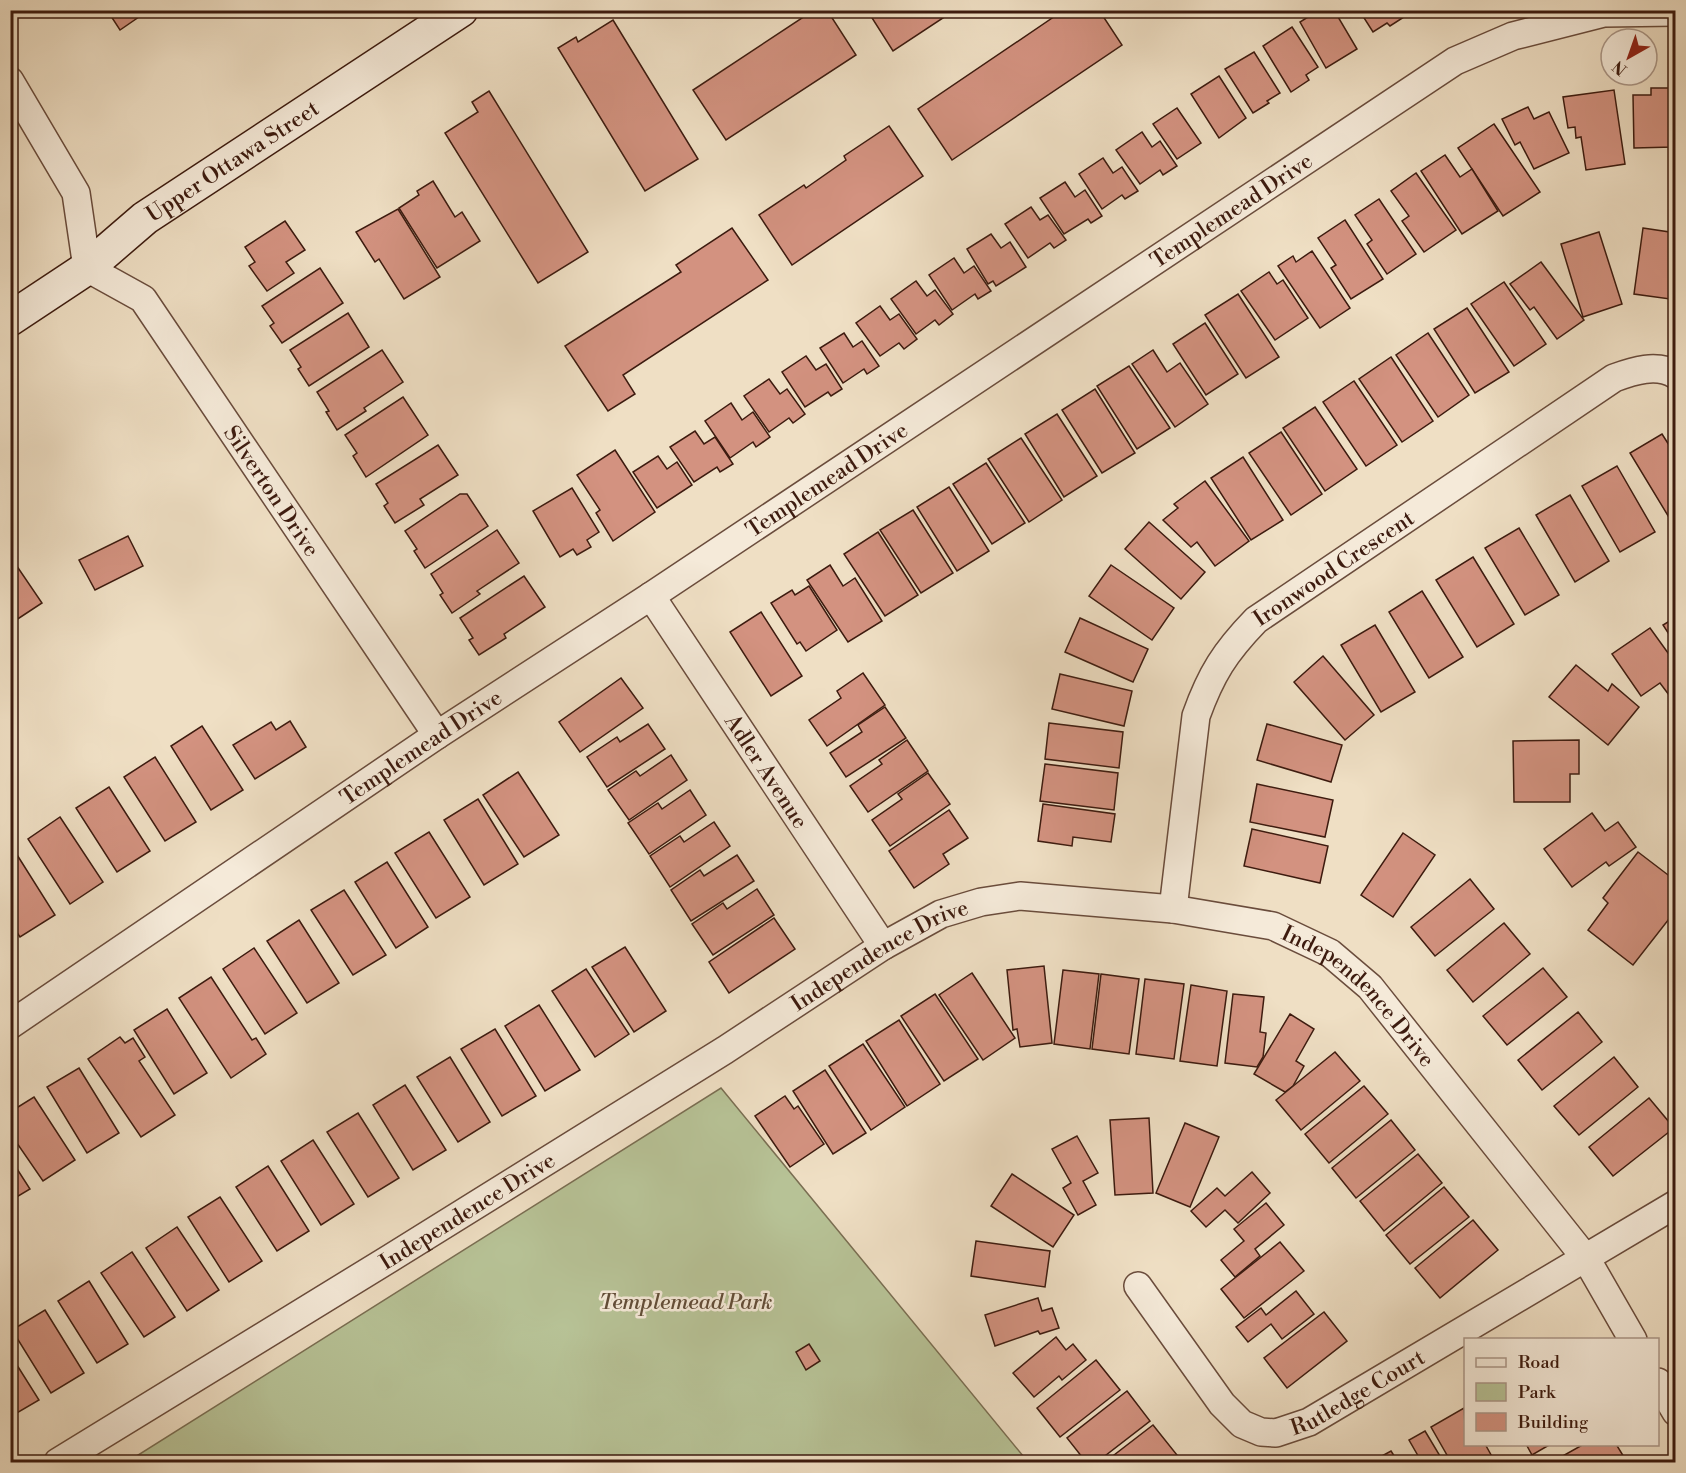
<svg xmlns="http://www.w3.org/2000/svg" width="1686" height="1473" viewBox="0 0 1686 1473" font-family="'Libre Bodoni',serif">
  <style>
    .green { fill: #b7c296; stroke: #7a6e52; stroke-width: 1.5 }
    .building { fill: #d39280; stroke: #3d1b0f; stroke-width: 1.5 }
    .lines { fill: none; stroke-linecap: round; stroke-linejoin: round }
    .street-casing { stroke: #6a4c3c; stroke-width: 30 }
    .secondary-casing { stroke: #3d1b0f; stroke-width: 36 }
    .street { stroke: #f5ead9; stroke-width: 27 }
    .secondary { stroke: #f5ead9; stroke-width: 33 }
    .labels { text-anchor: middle; stroke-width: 5; stroke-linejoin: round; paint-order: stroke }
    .street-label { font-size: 22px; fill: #3d1b0f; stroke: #f5ead9 }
    .park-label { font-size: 22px; font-style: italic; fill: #624d38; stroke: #f5ead9 }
  </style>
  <rect width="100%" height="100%" fill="#efdfc4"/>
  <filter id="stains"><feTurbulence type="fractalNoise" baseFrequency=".00333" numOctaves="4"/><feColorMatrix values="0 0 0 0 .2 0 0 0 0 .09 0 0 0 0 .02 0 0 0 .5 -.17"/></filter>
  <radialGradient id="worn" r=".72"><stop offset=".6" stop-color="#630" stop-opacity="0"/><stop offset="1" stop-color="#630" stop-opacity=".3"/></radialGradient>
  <!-- green -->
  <polygon class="green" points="721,1088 1028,1462 127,1462"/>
  <!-- building -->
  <g class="building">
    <polygon points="107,10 149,10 120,30"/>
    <polygon points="814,10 827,10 856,55 726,140 693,90"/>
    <polygon points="867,10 943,10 946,16 893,51"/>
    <polygon points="1064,10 1099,10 1122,45 952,160 918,109"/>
    <polygon points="1319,10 1334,10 1357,49 1326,68 1300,22"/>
    <polygon points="1359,10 1400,10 1404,17 1390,26 1387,23 1373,32"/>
    <polygon points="613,20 698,159 645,191 558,48 576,37 578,42"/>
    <polygon points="1292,27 1318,67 1306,75 1309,80 1291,92 1263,46"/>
    <polygon points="1254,52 1280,93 1267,101 1269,103 1253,113 1225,69"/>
    <polygon points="1219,76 1246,118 1219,138 1191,94"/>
    <polygon points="1651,88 1676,88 1676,115 1673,115 1673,147 1634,148 1633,95 1651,95"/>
    <polygon points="1614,90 1625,164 1586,170 1581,137 1576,138 1575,127 1568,128 1563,97"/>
    <polygon points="489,91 588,252 538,283 445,133 478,112 472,102"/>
    <polygon points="1528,107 1534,119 1549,112 1569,153 1534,169 1520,142 1515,145 1502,119"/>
    <polygon points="1177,108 1201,143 1177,159 1153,124"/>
    <polygon points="1494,124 1540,192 1503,216 1458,148"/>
    <polygon points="889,126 923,176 792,265 759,215 804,185 806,188 846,160 844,156"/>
    <polygon points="1142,132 1152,147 1160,141 1177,166 1163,175 1160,170 1140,184 1116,150"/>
    <polygon points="1445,155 1460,177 1472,169 1498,211 1462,234 1421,171"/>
    <polygon points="1103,158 1113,173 1122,167 1138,191 1125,199 1122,195 1102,209 1079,174"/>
    <polygon points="1416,173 1456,230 1424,252 1402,221 1409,216 1391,191"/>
    <polygon points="433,181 455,217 462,212 480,241 437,268 399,208 419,195 417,191"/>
    <polygon points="1065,182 1075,197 1085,190 1102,216 1091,223 1088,219 1064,234 1040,198"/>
    <polygon points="1379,199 1416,254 1387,274 1367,244 1372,240 1355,215"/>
    <polygon points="1031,207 1040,220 1048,215 1066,240 1054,248 1050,243 1028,258 1005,224"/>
    <polygon points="398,209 440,277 404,299 379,259 375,262 356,232"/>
    <polygon points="1345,220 1383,279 1351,299 1331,268 1336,265 1318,238"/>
    <polygon points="285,221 305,250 286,262 294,273 267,291 249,266 255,262 245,247"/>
    <polygon points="732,228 768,280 623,375 635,394 608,411 565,346 681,272 676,265"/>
    <polygon points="1643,228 1676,233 1676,263 1670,299 1634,294"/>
    <polygon points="1599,232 1622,304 1583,317 1561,244"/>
    <polygon points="991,234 1001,248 1010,242 1026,267 996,286 993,281 988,284 967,249"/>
    <polygon points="1312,251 1350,308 1320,328 1278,266 1293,256 1296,262"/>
    <polygon points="954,258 964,273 974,266 991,291 978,299 975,294 952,310 929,275"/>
    <polygon points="1541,262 1584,320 1557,339 1534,307 1530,310 1510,284"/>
    <polygon points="320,268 343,303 282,343 270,326 274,323 262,306"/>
    <polygon points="1269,272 1277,284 1283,280 1308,318 1275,340 1241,291"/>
    <polygon points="916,281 927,296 935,290 953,314 939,325 935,320 916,334 891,299"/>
    <polygon points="1504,282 1546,344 1514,366 1471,304"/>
    <polygon points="1238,294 1279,357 1246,378 1205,315"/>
    <polygon points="880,306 890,320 899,314 917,339 904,349 899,343 880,356 856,323"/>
    <polygon points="1467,308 1509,372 1475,393 1434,329"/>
    <polygon points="348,313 369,347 309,386 298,369 301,367 290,350"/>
    <polygon points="1205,323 1238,374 1206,395 1173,344"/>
    <polygon points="844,333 853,347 862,341 879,366 867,374 864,369 843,383 820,348"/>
    <polygon points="1428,333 1469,395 1438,417 1396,355"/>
    <polygon points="382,350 403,382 364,408 366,411 337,430 326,412 329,411 317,392"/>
    <polygon points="1153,350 1167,372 1180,363 1208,404 1175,427 1132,364"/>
    <polygon points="806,356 816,370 826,364 842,389 831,396 828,392 805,407 782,372"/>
    <polygon points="1391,357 1433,421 1402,442 1359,379"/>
    <polygon points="1129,366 1170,428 1137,449 1097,386"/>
    <polygon points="769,379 780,394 787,389 805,414 793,423 789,418 769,432 744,396"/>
    <polygon points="1354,381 1397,445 1366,466 1323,402"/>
    <polygon points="1095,389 1135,453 1102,473 1062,410"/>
    <polygon points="403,397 428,435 366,477 353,456 357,453 345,435"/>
    <polygon points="731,403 742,420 753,412 770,437 756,447 753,442 730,458 705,421"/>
    <polygon points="1315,407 1357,469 1325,491 1283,428"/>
    <polygon points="1057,414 1097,476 1064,497 1025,434"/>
    <polygon points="695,431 704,444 715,437 733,464 720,472 717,467 694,482 670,447"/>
    <polygon points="1281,432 1322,494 1291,515 1249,453"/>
    <polygon points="1662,434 1676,456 1676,516 1670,519 1630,453"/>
    <polygon points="1021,438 1062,500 1029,522 988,459"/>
    <polygon points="438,445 458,475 420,499 424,505 395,523 384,506 388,503 376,484"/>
    <polygon points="615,450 655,512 613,541 596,513 600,510 577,475"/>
    <polygon points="658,456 667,469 677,462 692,485 657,508 633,472"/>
    <polygon points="1243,457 1283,520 1251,540 1211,478"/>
    <polygon points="986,463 1025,523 992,544 953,484"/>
    <polygon points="1617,466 1655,532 1620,552 1582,486"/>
    <polygon points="1205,481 1249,541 1215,566 1197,542 1191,547 1163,520 1178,508 1174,504"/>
    <polygon points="949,487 989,551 957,571 917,507"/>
    <polygon points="572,488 599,532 587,540 591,547 577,555 573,549 560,557 533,511"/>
    <polygon points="460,494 467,494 488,526 425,568 414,551 417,549 405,531"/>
    <polygon points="1570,495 1609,561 1575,582 1536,515"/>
    <polygon points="913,510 953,573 921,593 880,530"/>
    <polygon points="1149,522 1205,572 1181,599 1125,549"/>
    <polygon points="1519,528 1559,595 1525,615 1485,548"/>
    <polygon points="497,530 519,563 477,591 480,594 452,613 440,595 443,593 431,574"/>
    <polygon points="878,532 918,595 885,616 844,554"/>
    <polygon points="128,536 143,566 95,590 79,560"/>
    <polygon points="10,556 42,603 10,624"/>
    <polygon points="1473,557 1514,624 1477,647 1436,580"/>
    <polygon points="830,565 843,586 855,578 882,621 848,642 807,580"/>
    <polygon points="1111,565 1174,608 1152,640 1089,596"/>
    <polygon points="524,576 545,607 504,634 506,638 479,655 469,640 473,638 460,618"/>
    <polygon points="809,586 837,630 806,651 800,642 797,644 771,603 792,590 795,595"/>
    <polygon points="1422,591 1463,657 1429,678 1389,612"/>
    <polygon points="761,612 802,676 771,696 730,632"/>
    <polygon points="1676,617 1676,645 1663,625"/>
    <polygon points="1080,618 1148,649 1133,682 1065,652"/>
    <polygon points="1375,625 1415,692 1381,712 1341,645"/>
    <polygon points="1650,628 1676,664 1676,691 1669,695 1660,683 1641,696 1612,654"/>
    <polygon points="1323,656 1374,715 1345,740 1294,682"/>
    <polygon points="1576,665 1608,691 1612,684 1639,707 1608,745 1549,697"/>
    <polygon points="863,673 885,705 827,746 809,720 841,698 837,691"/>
    <polygon points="1060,674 1132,691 1124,726 1052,709"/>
    <polygon points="621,678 643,708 580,752 559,722"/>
    <polygon points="885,707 906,738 846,777 830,753 862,732 858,725"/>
    <polygon points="290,721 306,747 255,779 233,745 271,722 276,730"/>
    <polygon points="1049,723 1123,732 1119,768 1045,759"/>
    <polygon points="648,724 665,749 607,787 587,757 617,737 620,742"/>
    <polygon points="1267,724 1342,745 1331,782 1257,760"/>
    <polygon points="202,726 243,790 211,810 171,746"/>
    <polygon points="907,740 928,771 868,812 850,786 882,764 879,760"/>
    <polygon points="1579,740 1579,774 1570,774 1570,802 1514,802 1513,741"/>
    <polygon points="671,755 687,780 629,820 608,790 636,771 640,776"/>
    <polygon points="155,757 196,822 165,841 124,777"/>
    <polygon points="1045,764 1118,773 1114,810 1040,801"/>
    <polygon points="518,772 559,835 524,857 483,795"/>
    <polygon points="928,773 950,804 890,846 872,820 902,799 898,794"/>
    <polygon points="1257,784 1333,800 1325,837 1250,822"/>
    <polygon points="109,787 150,851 117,872 76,808"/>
    <polygon points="690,790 706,815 649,854 628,823 658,803 662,809"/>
    <polygon points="478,799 518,864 484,885 444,820"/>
    <polygon points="1043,804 1115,814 1111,842 1073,837 1072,846 1038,841"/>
    <polygon points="949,810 968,838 943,854 949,864 914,888 889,851"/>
    <polygon points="1592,813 1605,831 1618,822 1636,847 1609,866 1606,862 1572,887 1544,849"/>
    <polygon points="60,817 103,882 70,904 28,839"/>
    <polygon points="714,822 730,846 670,887 650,856 680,836 684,842"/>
    <polygon points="1252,829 1328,846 1320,883 1244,866"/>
    <polygon points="429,832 470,897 436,918 395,853"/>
    <polygon points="1403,833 1435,855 1393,917 1361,895"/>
    <polygon points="14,850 55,915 20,937 10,922 10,852"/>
    <polygon points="1638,852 1676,881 1676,910 1633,965 1588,930 1608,903 1603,898"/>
    <polygon points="737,855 754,881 691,921 671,890 700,870 704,876"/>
    <polygon points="387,862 428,927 396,948 355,882"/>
    <polygon points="1470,879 1494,909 1435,956 1411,927"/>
    <polygon points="757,889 774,915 713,955 692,924 723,903 727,909"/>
    <polygon points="344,890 386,955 353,975 311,910"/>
    <polygon points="774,918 795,949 729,993 709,962"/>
    <polygon points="299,920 339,983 307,1003 267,941"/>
    <polygon points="1504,923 1530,954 1473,1002 1447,970"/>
    <polygon points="625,947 666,1011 634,1032 592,967"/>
    <polygon points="254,948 297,1013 265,1034 223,969"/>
    <polygon points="1044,966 1052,1043 1020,1047 1017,1029 1013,1030 1007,970"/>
    <polygon points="1543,968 1567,997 1507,1045 1483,1016"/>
    <polygon points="586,969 629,1034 595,1057 552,991"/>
    <polygon points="1063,970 1099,974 1090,1049 1054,1044"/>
    <polygon points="972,973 1015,1038 983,1060 939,995"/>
    <polygon points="1101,974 1139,979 1129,1054 1092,1049"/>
    <polygon points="211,977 252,1040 256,1038 266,1054 231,1078 179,998"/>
    <polygon points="1145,979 1184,984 1174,1059 1136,1054"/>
    <polygon points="1191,985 1227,991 1217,1066 1180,1061"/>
    <polygon points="935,994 978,1059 944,1081 901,1016"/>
    <polygon points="1233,994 1264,997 1260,1032 1266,1033 1263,1057 1257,1067 1225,1063"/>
    <polygon points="539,1005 580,1070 545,1091 505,1026"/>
    <polygon points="167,1009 207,1073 174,1094 134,1030"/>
    <polygon points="1578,1012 1602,1042 1542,1090 1518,1060"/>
    <polygon points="1290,1014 1314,1029 1296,1061 1304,1066 1293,1086 1285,1092 1254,1074"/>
    <polygon points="899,1020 940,1084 907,1106 866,1041"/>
    <polygon points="495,1029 536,1096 502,1116 461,1049"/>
    <polygon points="120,1037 125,1043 133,1038 145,1057 139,1061 175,1115 141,1137 88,1059"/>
    <polygon points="863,1044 905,1107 871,1130 829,1066"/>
    <polygon points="1335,1052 1360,1081 1301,1130 1276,1100"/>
    <polygon points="450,1057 490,1122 458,1142 417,1077"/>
    <polygon points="1614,1057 1638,1087 1579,1135 1554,1106"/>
    <polygon points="79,1068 119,1133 87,1153 47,1087"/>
    <polygon points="825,1070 866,1133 833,1154 793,1091"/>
    <polygon points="405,1085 446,1150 413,1170 373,1105"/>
    <polygon points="1364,1086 1388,1114 1329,1163 1305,1134"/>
    <polygon points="785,1096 794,1109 798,1106 824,1144 790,1167 755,1116"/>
    <polygon points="34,1097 75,1160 43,1181 10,1133 10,1112"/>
    <polygon points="1649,1098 1674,1128 1613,1176 1589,1147"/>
    <polygon points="358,1113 399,1178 368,1197 327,1132"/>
    <polygon points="1149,1118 1153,1193 1115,1195 1110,1120"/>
    <polygon points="1391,1120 1415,1150 1356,1198 1332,1168"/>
    <polygon points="1185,1123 1219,1137 1190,1207 1156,1193"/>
    <polygon points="1077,1136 1098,1173 1083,1181 1096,1205 1078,1215 1063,1188 1071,1183 1052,1149"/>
    <polygon points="313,1140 354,1204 321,1225 281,1161"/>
    <polygon points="1418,1154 1442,1183 1384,1231 1360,1201"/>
    <polygon points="10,1158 30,1189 10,1201"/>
    <polygon points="268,1166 309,1231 277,1251 236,1187"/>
    <polygon points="1252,1172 1270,1193 1238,1223 1225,1210 1206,1227 1191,1211 1217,1188 1225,1196"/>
    <polygon points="1012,1174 1074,1215 1053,1247 991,1206"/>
    <polygon points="1444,1187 1469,1217 1410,1264 1386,1235"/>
    <polygon points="220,1197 262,1261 229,1282 188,1217"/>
    <polygon points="1266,1203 1284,1225 1255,1249 1260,1256 1235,1277 1221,1260 1244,1241 1234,1229"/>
    <polygon points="1473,1220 1498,1250 1440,1298 1415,1268"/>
    <polygon points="177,1227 219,1290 187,1311 146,1248"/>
    <polygon points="976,1241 1050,1251 1045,1287 971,1276"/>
    <polygon points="1280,1242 1304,1271 1244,1318 1221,1289"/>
    <polygon points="132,1252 175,1317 144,1337 101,1273"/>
    <polygon points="89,1281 128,1344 97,1363 58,1301"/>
    <polygon points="1296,1291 1314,1314 1282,1339 1271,1324 1248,1342 1236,1327 1261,1308 1266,1315"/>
    <polygon points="1038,1298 1042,1311 1052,1308 1059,1328 1040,1334 1038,1331 995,1346 985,1315"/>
    <polygon points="45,1310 84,1373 51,1393 12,1330"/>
    <polygon points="1324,1312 1347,1341 1287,1388 1264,1358"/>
    <polygon points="1056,1337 1066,1350 1073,1344 1086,1360 1062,1380 1059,1376 1034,1397 1013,1373"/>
    <polygon points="809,1344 820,1361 806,1370 796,1352"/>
    <polygon points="10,1354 39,1400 10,1417"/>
    <polygon points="1096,1360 1120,1390 1060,1437 1037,1408"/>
    <polygon points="1127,1391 1150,1421 1097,1462 1086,1462 1067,1438"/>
    <polygon points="1464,1408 1466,1444 1485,1444 1495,1462 1451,1462 1431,1427"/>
    <polygon points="1153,1425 1177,1455 1167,1462 1105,1462"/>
    <polygon points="1425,1431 1440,1456 1434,1460 1436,1462 1419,1462 1421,1461 1409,1440"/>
    <polygon points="1526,1444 1551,1444 1532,1455"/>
    <polygon points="1584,1444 1616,1444 1627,1462 1552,1462"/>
    <polygon points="1391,1451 1398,1462 1371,1462"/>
  </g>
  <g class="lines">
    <!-- street casing -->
    <g class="street-casing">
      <g id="street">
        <path id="s1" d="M10,81L76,193L87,268L143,299L437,735"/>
        <path id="s2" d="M651,596L883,946"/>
        <path id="s3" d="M1173,909L1196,716C1211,674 1225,652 1256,620L1614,378C1633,371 1657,363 1676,375"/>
        <path id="s4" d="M10,1025L437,735L651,596L1455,61L1513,36L1604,13L1676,12"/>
        <path id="s5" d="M1138,1286L1222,1404L1242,1424L1261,1432L1276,1433L1309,1422L1676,1204"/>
        <polyline points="1658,1382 1676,1412"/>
        <path id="s6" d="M58,1462L389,1259L725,1050L883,946L941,914L981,902L1020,896L1173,909L1273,926L1330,953L1370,987L1587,1260L1633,1340"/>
      </g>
    </g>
    <!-- secondary casing -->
    <g class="secondary-casing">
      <g id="secondary">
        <path id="s7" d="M10,319L87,268L145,218L461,10"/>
      </g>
    </g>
    <!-- street -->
    <use href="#street" class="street"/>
    <!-- secondary -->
    <use href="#secondary" class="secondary"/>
  </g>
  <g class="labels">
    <!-- street labels -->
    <g class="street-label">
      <text dy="8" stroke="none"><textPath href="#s7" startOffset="273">Upper Ottawa Street</textPath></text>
      <text dy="8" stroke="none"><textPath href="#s4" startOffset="1468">Templemead Drive</textPath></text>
      <text dy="8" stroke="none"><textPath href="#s4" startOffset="982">Templemead Drive</textPath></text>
      <text dy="8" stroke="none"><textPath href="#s1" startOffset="501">Silverton Drive</textPath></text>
      <text dy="8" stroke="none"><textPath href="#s3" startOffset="402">Ironwood Crescent</textPath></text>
      <text dy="8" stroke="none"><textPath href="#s4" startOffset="496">Templemead Drive</textPath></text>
      <text dy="8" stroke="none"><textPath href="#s2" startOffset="210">Adler Avenue</textPath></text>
      <text dy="8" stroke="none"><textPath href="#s6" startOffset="966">Independence Drive</textPath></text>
      <text dy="8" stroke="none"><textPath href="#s6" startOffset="1488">Independence Drive</textPath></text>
      <text dy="8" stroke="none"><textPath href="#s6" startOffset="480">Independence Drive</textPath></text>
      <text dy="8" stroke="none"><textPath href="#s5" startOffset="300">Rutledge Court</textPath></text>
    </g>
    <!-- park labels -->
    <g class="park-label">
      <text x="686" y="1309">Templemead Park</text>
    </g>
  </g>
  <!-- margin -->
  <rect width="1686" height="1473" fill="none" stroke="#efdfc4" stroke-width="36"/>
  <rect x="12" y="12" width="1662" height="1449" fill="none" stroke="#3d1b0f" stroke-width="3"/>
  <rect x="18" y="18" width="1650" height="1437" fill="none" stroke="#3d1b0f" stroke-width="1.5"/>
  <!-- legend -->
  <rect x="1464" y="1338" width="195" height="108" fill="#f5ead9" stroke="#ab9788" stroke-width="1.5"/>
  <rect x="1476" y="1358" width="30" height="9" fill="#f5ead9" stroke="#ab9788" stroke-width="1.5"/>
  <text x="1518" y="1368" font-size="18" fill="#3d1b0f">Road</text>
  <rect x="1476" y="1383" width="30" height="18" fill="#b7c296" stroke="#ab9788" stroke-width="1.5"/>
  <text x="1518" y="1398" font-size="18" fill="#3d1b0f">Park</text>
  <rect x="1476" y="1413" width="30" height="18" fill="#d39280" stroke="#ab9788" stroke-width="1.5"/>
  <text x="1518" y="1428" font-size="18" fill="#3d1b0f">Building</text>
  <!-- north arrow -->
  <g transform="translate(1629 57) rotate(220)"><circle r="28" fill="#f5ead9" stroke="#ab9788" stroke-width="1.5"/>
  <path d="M0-4.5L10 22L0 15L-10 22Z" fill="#8f2418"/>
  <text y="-9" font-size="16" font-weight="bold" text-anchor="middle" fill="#3d1b0f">N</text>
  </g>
  <rect width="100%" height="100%" filter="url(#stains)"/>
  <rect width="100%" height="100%" fill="url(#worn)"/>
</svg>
